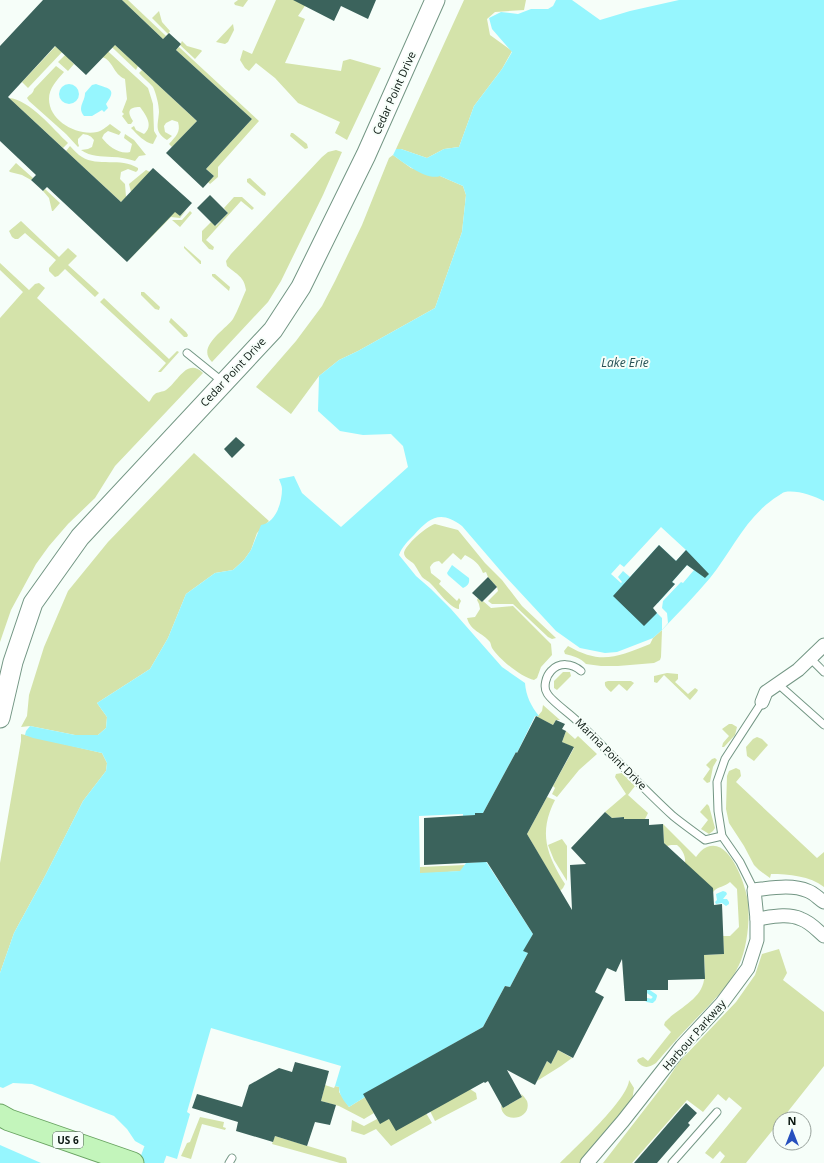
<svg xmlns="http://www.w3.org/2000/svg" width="824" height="1163" viewBox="0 0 824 1163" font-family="'Open Sans',sans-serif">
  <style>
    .green { fill: #d4e3aa }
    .water { fill: #96f6fe }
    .pier { fill: #f6fef9 }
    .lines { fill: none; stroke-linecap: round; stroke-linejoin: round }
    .stream { stroke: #96f6fe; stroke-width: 4 }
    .river { stroke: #96f6fe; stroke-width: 24 }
    .building { fill: #3b635c }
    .lane-casing { stroke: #739684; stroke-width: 9 }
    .street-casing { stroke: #739684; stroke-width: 15 }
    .secondary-casing { stroke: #739684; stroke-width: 21 }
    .primary-casing { stroke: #68a361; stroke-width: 23 }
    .lane { stroke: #fff; stroke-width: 7 }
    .street { stroke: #fff; stroke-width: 13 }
    .secondary { stroke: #fff; stroke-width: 19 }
    .primary { stroke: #c3f5bb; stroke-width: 21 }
    .labels { text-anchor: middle; stroke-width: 4; stroke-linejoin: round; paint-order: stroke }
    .shield { fill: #f6fef9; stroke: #4f5b54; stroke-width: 1 }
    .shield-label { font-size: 10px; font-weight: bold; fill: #08150e }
    .street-label { font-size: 11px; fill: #08150e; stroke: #f6fef9 }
    .water-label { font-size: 12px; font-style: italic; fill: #255155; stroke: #f6fef9 }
  </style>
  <rect width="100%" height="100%" fill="#f6fef9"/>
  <!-- green -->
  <g class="green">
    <polygon points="122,0 128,0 166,36 163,39"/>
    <polygon points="238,0 248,0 243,7 235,5 234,3"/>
    <polygon points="276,0 309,0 298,16 305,19 285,63 341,71 343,61 350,59 381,68 347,140 335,133 340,122 298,103 275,78 256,63 249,71 245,68 240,60 243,50 252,54"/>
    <polygon points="464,0 526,0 524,10 495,12 487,19 490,35 512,51 502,69 474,106 459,147 444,149 427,158 401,149 396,149"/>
    <polygon points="159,11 162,22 170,31 168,34 152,18"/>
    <polygon points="84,16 81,32 28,88 22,82"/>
    <polygon points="89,21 138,66 136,70 96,32"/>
    <polygon points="233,24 234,30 228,42 225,44 216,42 232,25"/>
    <path d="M87,32L148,88L153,104L154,131L157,136L153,144C145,143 137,134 131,128L134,126L136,130L144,134C154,126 146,115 140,107C128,107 127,112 133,121L131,124H128L122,116L124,114L122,112L127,99L125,79C113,74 113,60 102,57Z"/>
    <polygon points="182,41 187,46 201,50 202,51 195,59 180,45"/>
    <polygon points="179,47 259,121 218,167 218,177 210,184 208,182 214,176 206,169 252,119 176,50"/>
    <polygon points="72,48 69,59 74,64 68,71 58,62"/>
    <path d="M56,66L64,72C57,80 49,88 49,99C49,121 77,136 97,132C102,131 106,127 110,124L121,132L119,135L108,131L104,134L102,138C108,146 120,155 130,152L132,144L124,138L125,134L134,140L146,155L139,156L135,161C128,159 120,157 112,157C101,156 91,157 81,150L88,149L92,147L94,140C91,136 89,135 83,134L78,139V143L79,146L78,147L66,134L29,101L27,98C30,94 33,94 34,89Z"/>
    <path d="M142,70L197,121L172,147L169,144C176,136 181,132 178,122L172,120L166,123L164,126L165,132L172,136L167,140C154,132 158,125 159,112C159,105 156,93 153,87C149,82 143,78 139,73Z"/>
    <path d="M9,98C29,99 54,130 68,143L63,148Z"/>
    <polygon points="291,133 293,133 307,144 308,148 305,149 290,136"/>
    <path d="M70,146C74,150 78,155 82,157C98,167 120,157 138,168V170L136,172L128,169L121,172L120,179L125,184L126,197L121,202L66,151Z"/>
    <path d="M336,150L342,152L323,195L281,281L268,302L212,362C196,347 225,330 233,319C238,310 242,299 246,290C244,276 237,275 227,266L226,261L231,254L322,157L328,152Z"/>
    <polygon points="393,155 411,168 440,176 463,186 466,195 462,232 435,308 358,351 339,360 319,376 291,414 256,387 296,341 322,306 335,281 362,225 389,158"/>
    <polygon points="16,163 33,178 31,180 22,175 10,172 9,171"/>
    <polygon points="146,170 150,172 131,192 129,184"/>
    <polygon points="250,178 266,193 265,196 262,195 247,182 247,179"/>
    <polygon points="45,189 60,203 53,211 52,211 49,198 43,191"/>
    <polygon points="234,197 242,197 254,208 252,210 241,201 206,240 214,247 213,250 209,249 202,241 202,231 211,222 216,226 228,213 224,208"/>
    <polygon points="187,209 180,218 171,217 127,262 175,211 180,216"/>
    <polygon points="190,211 192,213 180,227 172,220 182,220"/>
    <polygon points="21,221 59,257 68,248 77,256 68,265 99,293 95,297 65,269 58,276 55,277 49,271 49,268 56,260 25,233 18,239 15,239 12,237 9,231"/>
    <polygon points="184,246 201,261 201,264 200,264 184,248"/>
    <path d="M0,263L29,290L35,284L39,283L45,288L37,298L149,402C151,400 152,396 155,394C157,392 163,392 166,390C178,382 187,357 203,373L115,466L95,498L68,524L49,546L36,564L11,610L0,642V318L23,292L0,270Z"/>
    <polygon points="212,274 215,274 230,287 229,291 212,276"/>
    <polygon points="141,292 144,292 160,307 159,310 155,309 141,295"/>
    <polygon points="104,298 169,359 177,351 179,352 161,372 158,372 166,363 100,302"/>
    <polygon points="171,318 186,332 188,335 187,337 184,337 169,322"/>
    <polygon points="194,453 269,521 257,533 251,550 244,560 233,570 215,573 186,594 168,638 150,669 97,703 107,717 106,728 98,735 75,735 30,726 21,727 27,716 29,695 44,647 68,591 108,542"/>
    <path d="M435,524L458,530L485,563L502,580L522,606L556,638L552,639L548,637L513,604H492L488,601L498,591L497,587L488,577L486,572L483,573C479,563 474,560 465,555L461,560L453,553L442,564L439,561C435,561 432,563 430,567L431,573L441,581L439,584L457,601L459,598L461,601L459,605V609C450,608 438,591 432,585C429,581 425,580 422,577C419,573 417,568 414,564C411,561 404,558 404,553C405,545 427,526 435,524Z"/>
    <path d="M478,598L482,602L483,601L491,608L513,606L551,644L552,655L541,667L537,678L534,680C522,678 499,659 492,648C491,646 491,644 490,642C482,632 471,632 467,618L475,617L480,609L479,604L477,600Z"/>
    <path d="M662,630L661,657L660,660L654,663L618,666H601L586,664C581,658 573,656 565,654L564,651L568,646C601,665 617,657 650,644L653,638Z"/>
    <polygon points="563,672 570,672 571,676 557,690 554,688 554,681"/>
    <polygon points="667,673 678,674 678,679 675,682 688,694 695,688 698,690 697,692 690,700 664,675 657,683 654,682 654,676"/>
    <path d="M608,681H631L634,683L627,691L619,684L611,692C608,689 604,687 605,682Z"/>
    <polygon points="543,705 560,720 556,720 553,725 537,717 542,711"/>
    <polygon points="729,724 732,724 737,727 735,735 724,747 722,747 723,743 729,736 722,729"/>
    <polygon points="566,731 575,739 578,736 597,754 579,770 557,797 552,794 555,788 553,786 574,748 562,742"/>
    <polygon points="21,734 102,753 107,763 106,771 83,801 45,876 14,933 0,973 0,863 21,741"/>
    <polygon points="757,737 762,739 768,745 754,761 747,756 746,747 753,739"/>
    <polygon points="715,758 717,760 713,767 710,782 707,783 703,779 710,769 706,765 712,759"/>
    <path d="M736,768L740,770L741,776L736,782L817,858L824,852V887C810,876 789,874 771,874L770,878L759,870L754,865L744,846L729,823L726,809L727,776L729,771Z"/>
    <polygon points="622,773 635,786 628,795 648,813 645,819 624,819 624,817 612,818 605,812 626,794 615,777 616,774"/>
    <path d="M547,797L555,800C538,833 547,855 565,884L563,888L560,891L527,834Z"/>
    <polygon points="707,804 709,806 715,828 713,831 709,834 701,829 708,820 700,812"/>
    <path d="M663,824L696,857C699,853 702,849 707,847C730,837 746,886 748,902C750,921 747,948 739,965C729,987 709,1005 693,1022C680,1035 668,1049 656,1063C649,1068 643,1069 637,1061L638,1059L643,1057L648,1061L671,1032L664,1025L665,1022C678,1008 701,1000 704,980C706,972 704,963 704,955L724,954L723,936H730L739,927L737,889L730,882C725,887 718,886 713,892L685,863C686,856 682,849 677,845H671L667,846L664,843Z"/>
    <polygon points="562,839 567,846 567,881 554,860 548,845"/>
    <polygon points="465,865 461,871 420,874 420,867"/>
    <polygon points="779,949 787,973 783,980 824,1012 824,1066 782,1119 780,1119 780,1121 746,1163 720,1163 725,1156 720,1151 713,1159 705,1153 742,1108 729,1097 726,1101 718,1094 703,1112 687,1100 632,1163 603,1163 665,1083 679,1062 736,1002 755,975 762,954"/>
    <polygon points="558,1050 572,1058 561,1066 537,1081 547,1061 551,1064"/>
    <path d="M629,1080L634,1088L632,1101L580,1163H560C575,1148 629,1098 629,1080Z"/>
    <polygon points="325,1085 334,1088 335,1086 339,1087 339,1092 349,1107 365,1097 374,1113 364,1119 339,1106 321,1101"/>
    <polygon points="470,1089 476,1093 477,1099 435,1121 430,1111"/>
    <path d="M521,1094C524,1096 525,1098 527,1101C533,1120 501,1125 501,1105L503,1108L522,1097Z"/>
    <polygon points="426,1113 432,1123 391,1146 376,1129 364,1135 351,1131 352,1120 364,1126 377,1119 380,1123 389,1119"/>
    <polygon points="200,1117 224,1122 223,1127 226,1128 225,1130 202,1124 191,1159 181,1156 187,1143 190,1142"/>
    <polygon points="275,1136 344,1157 346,1158 347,1163 340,1163 272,1144"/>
  </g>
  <!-- water -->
  <g class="water">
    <path d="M556,0H572L600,20L630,11L679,0H824V501C813,496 798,490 785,492C783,492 780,495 778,496C746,516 732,551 710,578C695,596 678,613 662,630L653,638L648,640L617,652L605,653L580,648L556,631L505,576L462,526C441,510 430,517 414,535C408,541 402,547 399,555L416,576L431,589L451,609L502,667L525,683C526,696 531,706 539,716H535L517,753L516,752L483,813H475V815L463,816V814L419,816L420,873L460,871L466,863L480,862L485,860L533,934L524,951L528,953L510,987L505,986L483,1027L364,1094L365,1097L349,1107C344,1101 339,1095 339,1087L335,1086L341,1066L211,1028L187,1112L190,1114L177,1159L155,1152L135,1141L127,1129L114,1116L32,1084L13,1083L3,1088L0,1087V973L14,933L45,876L83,801L106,771L107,763L102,753L33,738L25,735L26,731L30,726L75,735H98L106,728L107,717L97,703L150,669L168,638L186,594L215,573L233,570L244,560L251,550L261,525C276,523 282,502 282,489C282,486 280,482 279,479L294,476L302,493L341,527L408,467L403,446L391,434L363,435L340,431L318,411L319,376L339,360L358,351L435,308L462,232L466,195L463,186L440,176C427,181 404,163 393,155L396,149H401L427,158L444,149L459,147L474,106L502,69L512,52L492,29L489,18L501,12L518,14L531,9H548L553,6Z"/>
    <circle cx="69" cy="94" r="10"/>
    <path d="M96,84C110,89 117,89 106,104L108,108L104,112L102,110L92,116H84C77,107 85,102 85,93L92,85Z"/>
    <path d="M452,565L469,578C470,584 467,586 463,588L448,575L447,573Z"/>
    <polygon points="723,891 726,892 727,894 723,899 727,899 729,902 729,904 726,906 722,903 716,904 715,902 717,900 716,894"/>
    <polygon points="0,1145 41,1163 0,1163"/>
  </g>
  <!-- pier -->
  <g class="pier">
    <polygon points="661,527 686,550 676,561 659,545 630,577 623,571 618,577 622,582 621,583 611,574 620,564 624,567"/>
    <polygon points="687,565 694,570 683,583 681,582 663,601 662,608 667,613 668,623 662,630 662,618 649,605 658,603 675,584 672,582"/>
  </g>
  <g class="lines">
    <!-- stream -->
    <polyline class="stream" points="646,990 655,996 654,999 652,1001 647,1000"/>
    <!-- river -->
    <polyline class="river" points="151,1163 155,1152"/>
  </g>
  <!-- building -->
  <g class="building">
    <polygon points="43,0 122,0 163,39 169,33 181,44 176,50 252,119 206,169 214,176 203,188 166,153 197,121 115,45 86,75 55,46 8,97 121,202 153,168 192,203 180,216 175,212 127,262 47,187 43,191 31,180 36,175 0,141 0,46"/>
    <polygon points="293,0 376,0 368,19 341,6 334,21"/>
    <polygon points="210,195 228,213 215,226 197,208"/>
    <polygon points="236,437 245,445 232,458 224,449"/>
    <polygon points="659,545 676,561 686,550 709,574 705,578 687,565 672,582 675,584 653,608 657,613 644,626 613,596"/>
    <polygon points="488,577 497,587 482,602 472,593"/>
    <polygon points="536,716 553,725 556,720 565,724 562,729 566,731 562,742 574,747 527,834 572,910 570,865 586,864 571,848 605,812 612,818 624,817 624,819 649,819 649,825 663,824 664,843 713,888 714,905 722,904 724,954 704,955 705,979 668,980 668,990 647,990 647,1001 625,1001 622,959 616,972 607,968 595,992 604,997 573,1058 558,1050 551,1064 547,1061 535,1085 507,1070 522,1097 503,1108 488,1081 485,1083 484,1082 396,1131 389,1119 380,1124 363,1094 483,1027 505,986 510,987 528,953 523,951 533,934 487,862 424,865 424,818 475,815 475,813 483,813 516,752 517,753"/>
    <polygon points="295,1062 329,1071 321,1101 336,1105 330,1125 315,1122 307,1146 275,1136 273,1142 236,1131 238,1122 192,1108 197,1094 242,1107 249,1085 279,1068 292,1072"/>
    <polygon points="686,1103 697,1113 688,1123 690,1125 657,1163 634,1163"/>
  </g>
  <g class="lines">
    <!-- lane casing -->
    <g class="lane-casing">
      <g id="lane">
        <polyline points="187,353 223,382"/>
        <polyline points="810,658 824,672"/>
        <path d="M581,671C572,663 559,662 551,671C546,676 543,687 547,693C550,700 569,713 576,720C609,751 639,785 673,816C683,824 694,832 705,840L722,836"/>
        <polyline points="778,684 824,725"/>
        <polyline points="754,890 740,862 722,836 718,811 717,782 725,759 762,702"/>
        <polyline points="229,1163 232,1158"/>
        <polyline points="672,1163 717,1112"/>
      </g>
    </g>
    <!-- street casing -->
    <g class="street-casing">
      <g id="street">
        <polyline points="762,702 766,692 798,670 824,645"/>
        <path d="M757,919C771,917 788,913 801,919C810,922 817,930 824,936"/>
        <path d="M587,1163L623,1121L682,1046L722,1003L748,968L757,940V919L754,890C772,888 792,884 808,891C814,893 819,899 824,902"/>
      </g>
    </g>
    <!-- secondary casing -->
    <g class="secondary-casing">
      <polyline id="secondary" points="0,718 13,662 33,603 80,537 273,330 301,287 366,155 435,0"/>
    </g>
    <!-- primary casing -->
    <g class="primary-casing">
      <polyline id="primary" points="0,1115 9,1120 133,1163"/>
    </g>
    <!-- lane -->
    <use href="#lane" class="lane"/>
    <!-- street -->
    <use href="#street" class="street"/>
    <!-- secondary -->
    <use href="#secondary" class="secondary"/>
    <!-- primary -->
    <use href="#primary" class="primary"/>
  </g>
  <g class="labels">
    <!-- shield labels -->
    <rect class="shield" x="53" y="1132" width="30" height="16" rx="3"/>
    <g class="shield-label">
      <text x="68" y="1144">US 6</text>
    </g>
    <!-- street labels -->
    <g class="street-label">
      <text transform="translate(394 93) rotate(-66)" y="4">Cedar Point Drive</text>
      <text transform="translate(233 372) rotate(-47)" y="4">Cedar Point Drive</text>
      <text transform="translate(611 754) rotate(45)" y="4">Marina Point Drive</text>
      <text transform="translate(694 1035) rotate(-49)" y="4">Harbour Parkway</text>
    </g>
    <!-- water labels -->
    <g class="water-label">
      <text x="625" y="367">Lake Erie</text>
    </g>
  </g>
  <!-- north arrow -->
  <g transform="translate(792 1131)"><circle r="19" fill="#f6fef9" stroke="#97a19b"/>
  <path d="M0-3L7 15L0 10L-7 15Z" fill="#2750be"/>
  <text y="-6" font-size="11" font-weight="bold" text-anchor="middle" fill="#08150e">N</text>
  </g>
</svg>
